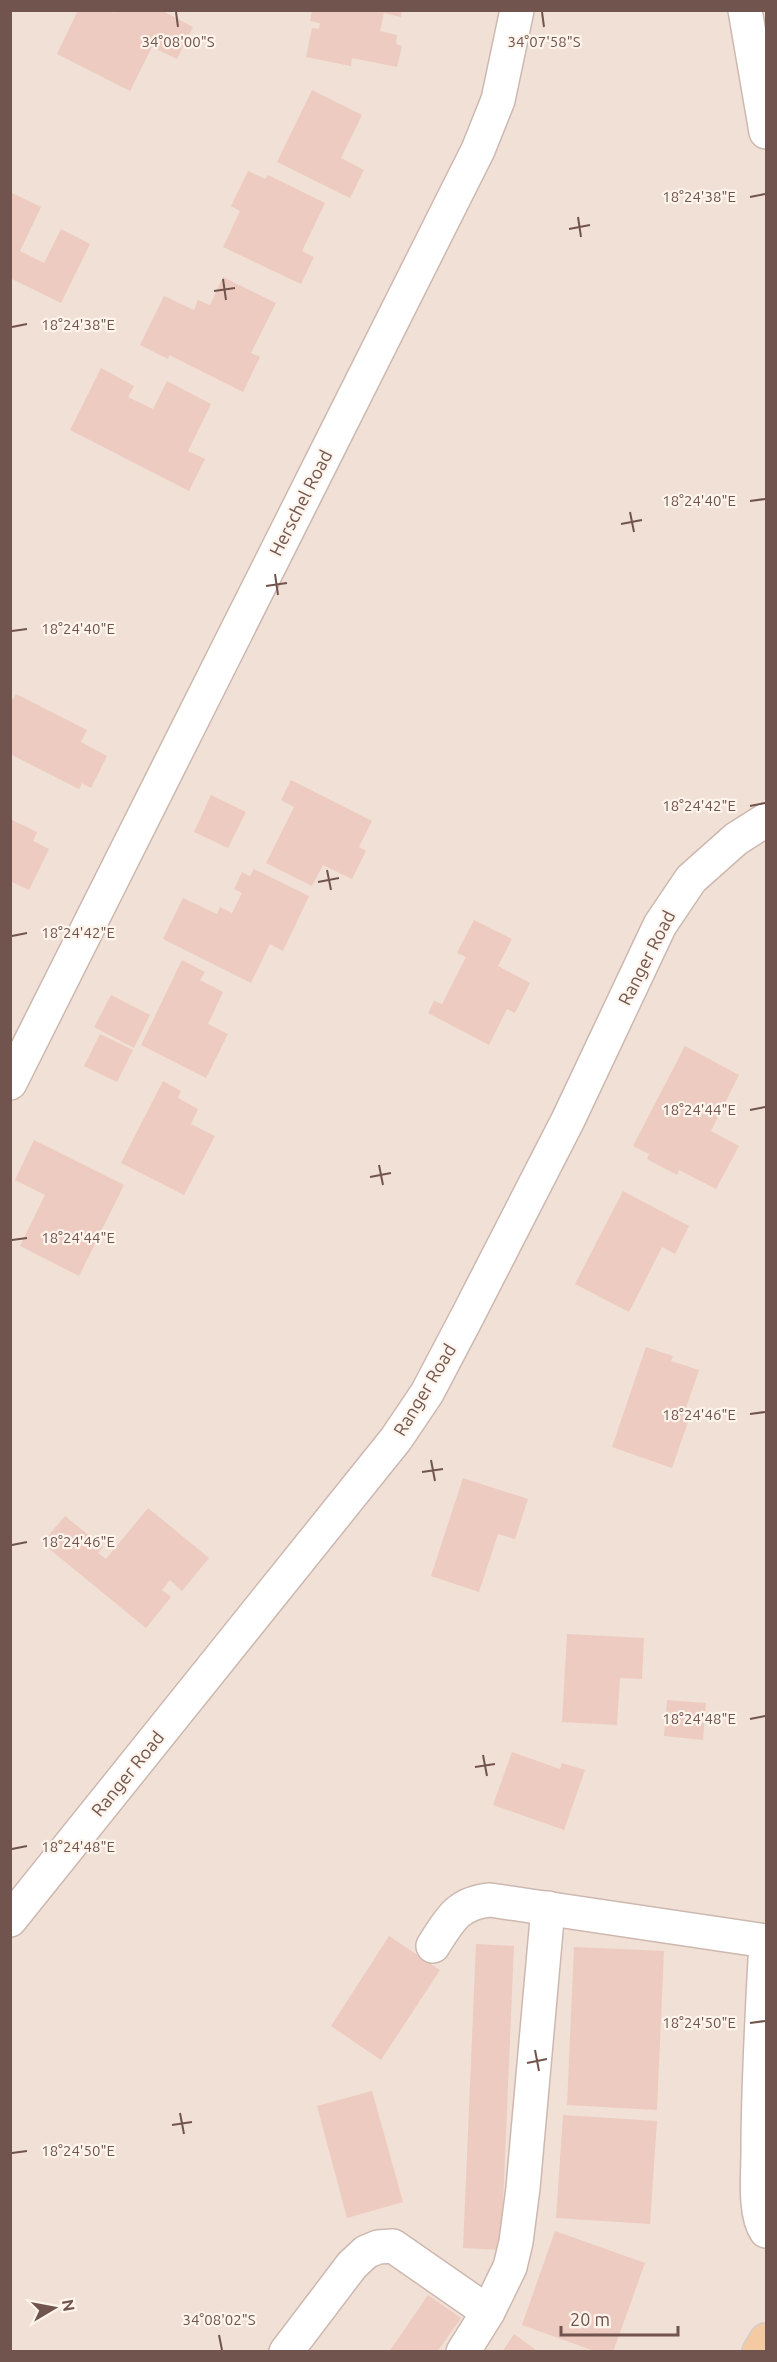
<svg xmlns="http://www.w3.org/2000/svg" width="777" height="2362" viewBox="0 0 777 2362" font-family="Ubuntu,sans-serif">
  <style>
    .residential { fill: #f1e0d5 }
    .building { fill: #edcbc0 }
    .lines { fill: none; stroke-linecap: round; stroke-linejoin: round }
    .minor-casing { stroke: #cdb8b0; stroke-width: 36 }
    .major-casing { stroke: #d4ccca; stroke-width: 36 }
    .minor { stroke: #fff; stroke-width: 33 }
    .major { stroke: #f4caa3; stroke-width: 33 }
    .ticks { fill: none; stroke: #71544d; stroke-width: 2 }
    .labels { text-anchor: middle; stroke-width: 4.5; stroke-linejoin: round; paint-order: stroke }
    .street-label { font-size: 18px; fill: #71544d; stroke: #fdf4ec }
    .ticks-label { font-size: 15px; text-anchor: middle; fill: #71544d; stroke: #fdf4ec; stroke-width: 4.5; stroke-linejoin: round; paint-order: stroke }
  </style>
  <rect width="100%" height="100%" fill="#faefe6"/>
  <!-- residential -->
  <rect class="residential" x="11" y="11" width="755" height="2340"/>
  <!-- building -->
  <g class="building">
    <polygon points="78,10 108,10 114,13 115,10 161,10 193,27 177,59 152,47 130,91 57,54"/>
    <polygon points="312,10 402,10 401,17 384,13 380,31 397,35 396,44 402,46 397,67 352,58 351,66 306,57 312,28 319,29 320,23 310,21"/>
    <polygon points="312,90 362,115 341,158 364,170 350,198 277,162"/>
    <polygon points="248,171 265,179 268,175 325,203 302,251 314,257 301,284 223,247 240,211 231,206"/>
    <polygon points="10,192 41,207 20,251 44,263 61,229 90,244 61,303 10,278"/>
    <polygon points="223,277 276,303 251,353 260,357 243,392 169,355 168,359 140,345 164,296 194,310 198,300 210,305"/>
    <polygon points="101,368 134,386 128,397 153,409 167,381 211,404 188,451 205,459 189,491 70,430"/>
    <polygon points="16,694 87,730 81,742 107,756 91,788 82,783 79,789 10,754 10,704"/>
    <polygon points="291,780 372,821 359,847 366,851 352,879 323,865 312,886 266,863 294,807 281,800"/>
    <polygon points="211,795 246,812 228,848 194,832"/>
    <polygon points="10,819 37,832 33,841 49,849 29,890 10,881"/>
    <polygon points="254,869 309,896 283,951 270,944 251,983 163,939 183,898 217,914 220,907 232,913 242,893 234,889 242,872 250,876"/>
    <polygon points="474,920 512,939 498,966 530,983 515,1013 507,1009 489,1045 428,1013 434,1001 442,1004 466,957 457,953"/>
    <polygon points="182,960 205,972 200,980 223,992 208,1024 228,1034 206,1078 141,1045"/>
    <polygon points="111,995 150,1015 134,1048 94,1027"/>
    <polygon points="100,1034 133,1050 117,1082 84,1066"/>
    <polygon points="685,1046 739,1075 711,1131 739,1146 716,1189 679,1170 677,1175 647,1159 649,1154 633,1146"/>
    <polygon points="163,1081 181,1091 178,1098 198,1109 191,1124 215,1136 184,1195 121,1163"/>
    <polygon points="34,1140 124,1185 79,1276 20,1246 45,1195 15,1180"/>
    <polygon points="623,1191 689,1226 675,1254 662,1247 629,1312 575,1284"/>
    <polygon points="646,1347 673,1356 671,1361 699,1370 682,1419 688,1422 672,1468 612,1447"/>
    <polygon points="463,1478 528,1499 515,1539 498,1534 479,1592 431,1576"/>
    <polygon points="148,1508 209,1558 182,1591 170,1580 162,1590 171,1597 146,1628 42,1543 65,1516 103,1547 98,1553 106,1559"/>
    <polygon points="567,1634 644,1638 642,1679 620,1678 617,1725 562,1722"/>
    <polygon points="667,1700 706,1703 703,1740 664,1736"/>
    <polygon points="512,1752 560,1769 562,1763 585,1770 564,1830 493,1805"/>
    <polygon points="389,1936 440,1970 381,2060 331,2026"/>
    <polygon points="476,1944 514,1946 501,2250 463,2248"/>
    <polygon points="574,1947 664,1951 657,2110 567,2105"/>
    <polygon points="372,2091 403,2202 347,2218 317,2106"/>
    <polygon points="563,2115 657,2121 650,2224 556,2218"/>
    <polygon points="555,2231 645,2263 613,2352 597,2352 522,2325"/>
    <polygon points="428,2295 461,2318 437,2352 389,2352"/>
    <polygon points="514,2334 539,2352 502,2352"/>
  </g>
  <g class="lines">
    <!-- minor casing -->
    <g class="minor-casing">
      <g id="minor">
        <polyline points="745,10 766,132"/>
        <polyline points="10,1083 478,150 498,100 517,10"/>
        <polyline points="10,1920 396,1439 427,1393 468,1315 568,1120 660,925 691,879 736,839 766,820"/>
        <path d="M766,1942C762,2013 758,2083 758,2154C758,2174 754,2214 766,2231"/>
        <path d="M433,1946C449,1921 457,1903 490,1900L766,1941"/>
        <polyline points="286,2352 352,2265 366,2252 378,2247 393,2246 488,2312"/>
        <polyline points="463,2352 488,2312 510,2267 516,2242 523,2188 548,1908"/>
      </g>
    </g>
    <!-- major casing -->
    <g class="major-casing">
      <polyline id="major" points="759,2352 766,2340"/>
    </g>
    <!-- minor -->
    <use href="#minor" class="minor"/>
    <!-- major -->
    <use href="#major" class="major"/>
  </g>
  <!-- ticks -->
  <path class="ticks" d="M176,12L178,27M542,12L544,27M750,197L765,194M578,217L581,237M569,229L590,225M223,279L226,300M214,291L235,288M12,327L27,324M750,501L765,499M630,512L634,532M621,524L642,520M275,574L278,595M266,586L287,583M12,631L27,629M750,806L765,803M327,870L331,890M318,882L339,878M12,936L27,933M750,1110L765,1107M379,1165L383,1185M370,1177L391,1173M12,1240L27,1238M750,1414L765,1412M431,1460L435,1481M422,1472L443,1469M12,1545L27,1542M750,1719L765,1716M483,1755L487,1776M475,1767L495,1764M12,1849L27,1846M750,2023L765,2021M535,2050L539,2071M527,2063L547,2059M180,2113L184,2134M172,2125L192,2122M12,2153L27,2151M219,2335L222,2350"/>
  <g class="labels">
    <!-- street labels -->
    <g class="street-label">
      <text transform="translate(301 503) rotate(-63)" y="6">Herschel Road</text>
      <text transform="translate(647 958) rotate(-63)" y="6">Ranger Road</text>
      <text transform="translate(425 1390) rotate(-59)" y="6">Ranger Road</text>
      <text transform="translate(128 1774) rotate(-51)" y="6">Ranger Road</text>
    </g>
  </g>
  <g class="ticks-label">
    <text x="178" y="47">34°08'00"S</text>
    <text x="544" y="47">34°07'58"S</text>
    <text x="699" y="202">18°24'38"E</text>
    <text x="78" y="330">18°24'38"E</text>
    <text x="699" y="506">18°24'40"E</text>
    <text x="78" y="634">18°24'40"E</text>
    <text x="699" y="811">18°24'42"E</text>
    <text x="78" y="938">18°24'42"E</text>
    <text x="699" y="1115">18°24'44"E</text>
    <text x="78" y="1243">18°24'44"E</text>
    <text x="699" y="1420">18°24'46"E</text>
    <text x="78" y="1547">18°24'46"E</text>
    <text x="699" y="1724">18°24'48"E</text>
    <text x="78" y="1852">18°24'48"E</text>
    <text x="699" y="2028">18°24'50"E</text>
    <text x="78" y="2156">18°24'50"E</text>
    <text x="219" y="2325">34°08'02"S</text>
  </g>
  <!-- border -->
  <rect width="777" height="2362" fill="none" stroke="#71544d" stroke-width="24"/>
  <!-- north arrow -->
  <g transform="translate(54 2308) rotate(80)" stroke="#fdf4ec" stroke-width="4.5" paint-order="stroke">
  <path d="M0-4.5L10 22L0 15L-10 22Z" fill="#71544d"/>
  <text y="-9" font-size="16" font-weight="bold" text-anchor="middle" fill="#71544d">N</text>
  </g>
  <!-- scale -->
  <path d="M561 2326v9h117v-9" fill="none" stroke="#71544d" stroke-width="3"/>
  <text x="570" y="2326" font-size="18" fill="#71544d" stroke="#fdf4ec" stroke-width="4.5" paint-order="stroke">20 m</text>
</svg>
